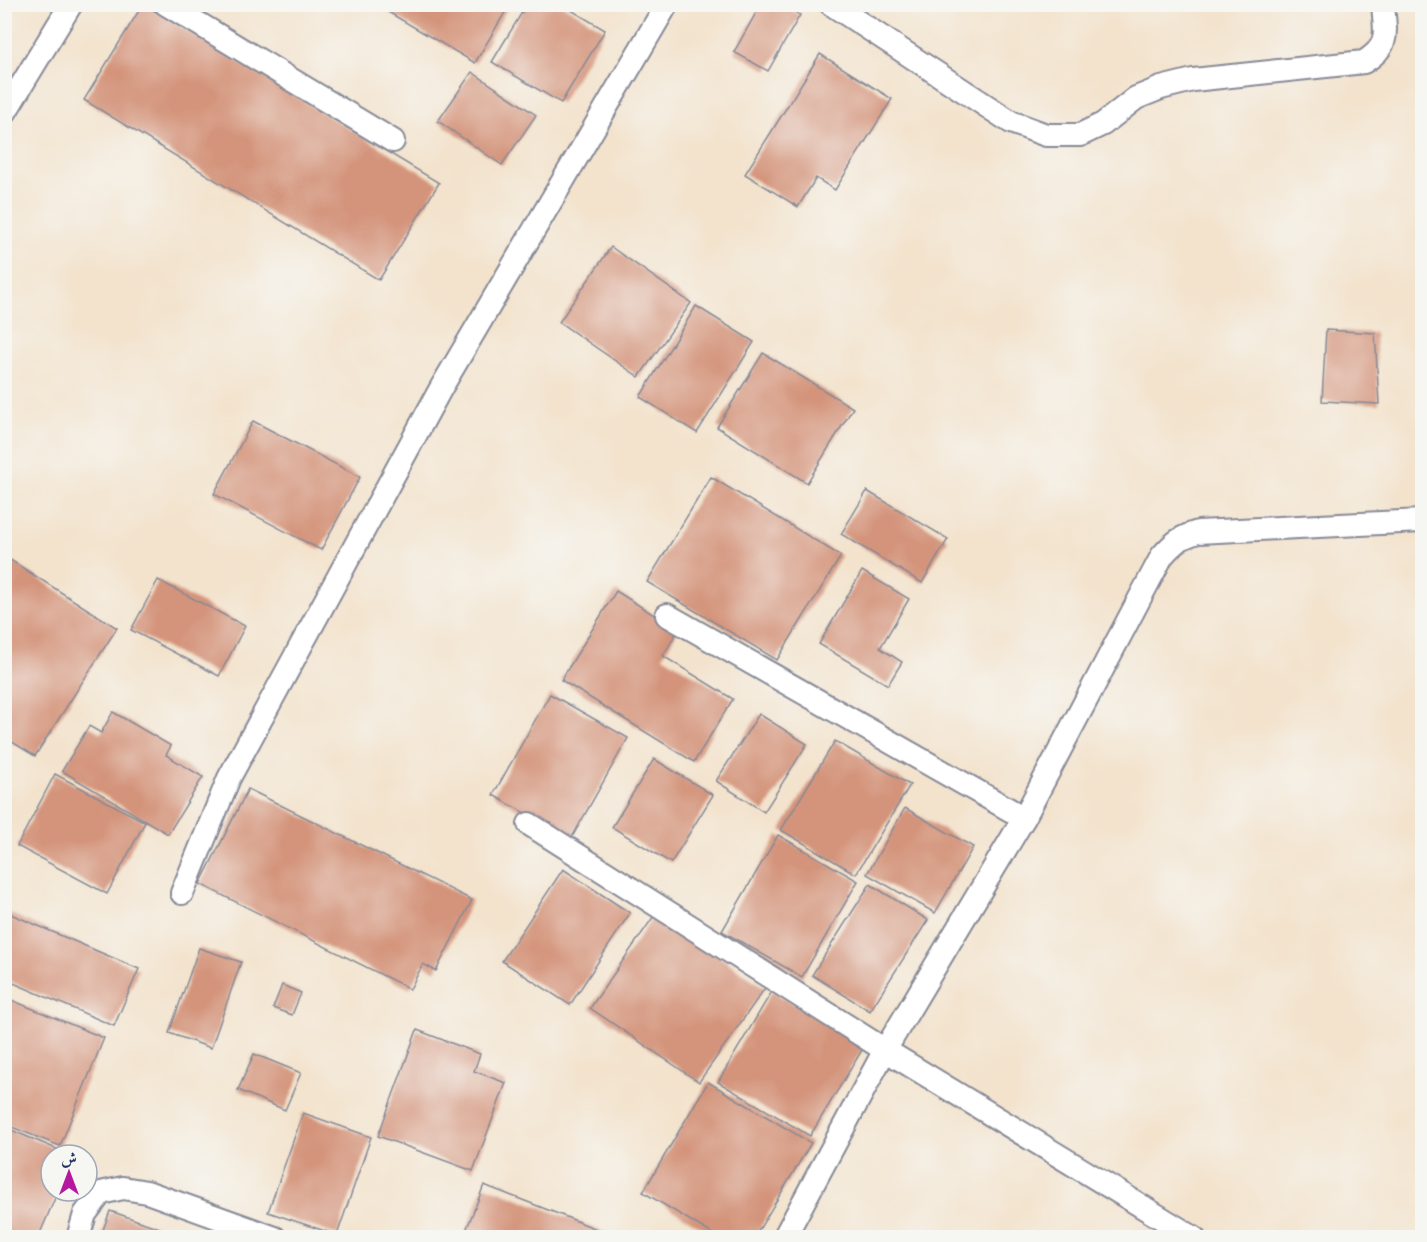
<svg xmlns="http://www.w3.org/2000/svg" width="1427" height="1242" viewBox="0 0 1427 1242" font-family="'Old Standard TT',Amiri,serif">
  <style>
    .building { fill: #d4947b }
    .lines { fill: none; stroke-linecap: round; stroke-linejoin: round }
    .minor-casing { stroke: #878996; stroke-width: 26 }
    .minor { stroke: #fff; stroke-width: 22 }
  </style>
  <rect width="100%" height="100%" fill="#f6f6f2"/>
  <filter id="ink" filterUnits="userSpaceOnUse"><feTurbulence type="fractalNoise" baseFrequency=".0167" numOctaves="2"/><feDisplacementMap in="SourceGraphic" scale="12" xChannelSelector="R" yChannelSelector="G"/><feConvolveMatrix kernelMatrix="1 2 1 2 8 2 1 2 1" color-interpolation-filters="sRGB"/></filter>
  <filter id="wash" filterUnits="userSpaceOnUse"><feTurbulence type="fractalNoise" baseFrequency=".008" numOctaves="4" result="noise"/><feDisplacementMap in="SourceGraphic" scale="24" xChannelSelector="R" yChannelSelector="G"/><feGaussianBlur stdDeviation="1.35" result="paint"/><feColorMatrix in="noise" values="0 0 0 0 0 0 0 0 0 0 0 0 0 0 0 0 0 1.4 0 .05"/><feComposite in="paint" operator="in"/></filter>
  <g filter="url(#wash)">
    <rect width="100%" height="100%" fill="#f3e3cd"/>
    <g id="blocks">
      <!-- building -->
      <g class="building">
        <polygon points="143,4 439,183 379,280 84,100"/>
        <polygon points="393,4 510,4 475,63 388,12"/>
        <polygon points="527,4 561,4 605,30 561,103 492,62"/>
        <polygon points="761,4 781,4 800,15 768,71 734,52"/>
        <polygon points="820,54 892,99 835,190 816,178 798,207 745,174"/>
        <polygon points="472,72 536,115 502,165 438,121"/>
        <polygon points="611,247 691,303 639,377 559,322"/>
        <polygon points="696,306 754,342 697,433 640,397"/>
        <polygon points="1326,330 1375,333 1379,404 1322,401"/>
        <polygon points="763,353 853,408 807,483 717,427"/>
        <polygon points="253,421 360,477 321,550 214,494"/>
        <polygon points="711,477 841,556 777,660 647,582"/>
        <polygon points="867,491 948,539 922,583 841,534"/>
        <polygon points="4,556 117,628 35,756 4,737"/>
        <polygon points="862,571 909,599 880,648 902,662 888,685 819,644"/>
        <polygon points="158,580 245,626 219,676 131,630"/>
        <polygon points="616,591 678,630 663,656 733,699 694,762 561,680"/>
        <polygon points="550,694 628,738 571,839 493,795"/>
        <polygon points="113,712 171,746 166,755 203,777 168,834 62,771 89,726 101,733"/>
        <polygon points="759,714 807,744 764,812 716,781"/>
        <polygon points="835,741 910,785 856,874 781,830"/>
        <polygon points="654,759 713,795 671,863 612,827"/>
        <polygon points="55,774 145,822 107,894 17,846"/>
        <polygon points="248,789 472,900 436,971 423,964 410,989 200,884"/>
        <polygon points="905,808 973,847 935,913 867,874"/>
        <polygon points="778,835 858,881 802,977 722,931"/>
        <polygon points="563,869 630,913 570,1005 502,961"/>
        <polygon points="870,884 928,920 870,1011 812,975"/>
        <polygon points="6,912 139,969 114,1026 4,979"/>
        <polygon points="656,913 765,988 699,1082 590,1008"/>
        <polygon points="199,948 241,962 211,1048 169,1033"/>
        <polygon points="282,985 301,993 292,1015 273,1008"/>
        <polygon points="772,991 865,1045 810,1136 718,1082"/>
        <polygon points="4,997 104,1038 60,1146 4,1124"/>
        <polygon points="417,1030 480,1054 474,1071 506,1083 473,1171 378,1136"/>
        <polygon points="254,1054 301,1073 285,1110 238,1090"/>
        <polygon points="708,1082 811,1143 754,1238 719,1238 643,1192"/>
        <polygon points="303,1113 371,1137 337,1235 268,1212"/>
        <polygon points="4,1127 71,1155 51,1155 51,1191 58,1191 38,1238 4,1238"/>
        <polygon points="484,1185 607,1233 606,1238 463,1238"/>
        <polygon points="110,1211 186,1237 186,1238 100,1238"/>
      </g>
    </g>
  </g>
  <g filter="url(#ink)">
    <use href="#blocks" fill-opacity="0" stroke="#878996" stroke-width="1.5"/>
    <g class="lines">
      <!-- minor casing -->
      <g class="minor-casing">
        <g id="minor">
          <polyline points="166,4 393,141"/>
          <path d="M831,4L1011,122L1046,135H1080L1103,124L1136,98L1161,88L1193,80L1364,62C1391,45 1385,33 1383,4"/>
          <polyline points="4,114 71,4"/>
          <polyline points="667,615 1024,818"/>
          <polyline points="529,824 885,1050 1194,1238"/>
          <polyline points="182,893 229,778 441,388 667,4"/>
          <polyline points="78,1238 85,1214 101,1193 123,1188 147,1192 275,1238"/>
          <path d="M784,1238L885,1050L1024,818L1162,556C1174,542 1181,537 1198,532L1422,521"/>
        </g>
      </g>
      <!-- minor -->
      <use href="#minor" class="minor"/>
    </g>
  </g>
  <!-- margin -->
  <rect width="1427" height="1242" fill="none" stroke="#f6f6f2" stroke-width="24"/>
  <!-- north arrow -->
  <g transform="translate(69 1173)"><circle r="28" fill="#f6f6f2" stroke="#9ea6b7" stroke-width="1.5"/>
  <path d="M0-4.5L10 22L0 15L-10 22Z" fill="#b5179e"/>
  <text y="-9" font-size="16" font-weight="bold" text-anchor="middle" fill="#1b2f5e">ش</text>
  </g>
</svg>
